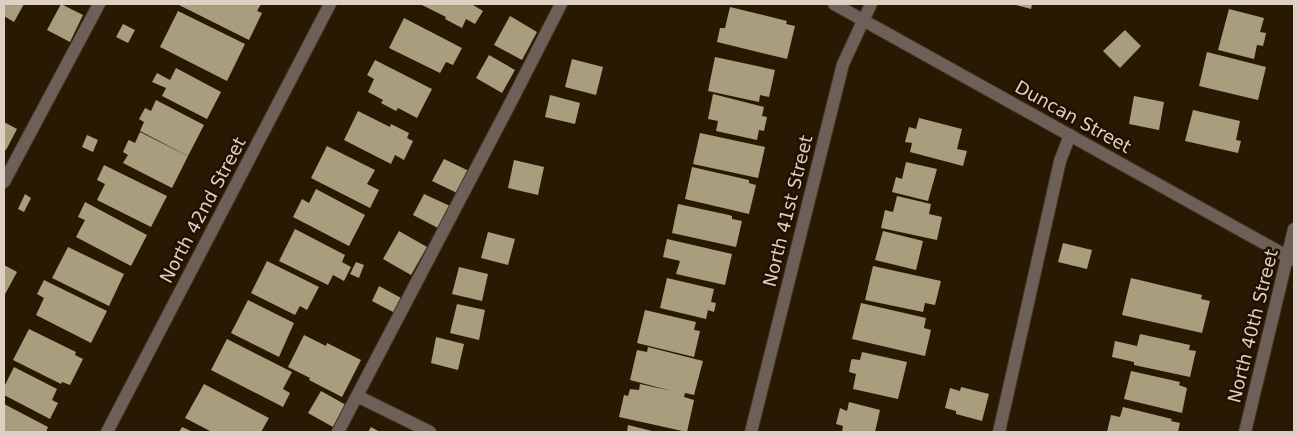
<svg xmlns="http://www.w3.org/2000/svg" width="1298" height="436" viewBox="0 0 1298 436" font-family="'DejaVu Sans',sans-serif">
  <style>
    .building { fill: #a89e7e }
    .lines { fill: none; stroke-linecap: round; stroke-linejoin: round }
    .minor-casing { stroke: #43331d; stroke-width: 14 }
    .minor { stroke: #6d6059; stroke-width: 12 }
    .labels { text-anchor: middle; stroke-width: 5; stroke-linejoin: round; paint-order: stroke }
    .street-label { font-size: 18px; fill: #dcd0c2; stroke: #211000 }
  </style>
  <rect width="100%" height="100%" fill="#2a1902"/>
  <!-- building -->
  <g class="building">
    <polygon points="4,4 24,4 14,22 4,16"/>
    <polygon points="61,4 83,15 70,42 47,30"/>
    <polygon points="177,4 261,4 257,11 262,13 249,40"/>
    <polygon points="420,4 474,4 473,5 483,11 475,24 466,19 462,28 445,19 446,17"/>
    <polygon points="1012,4 1032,4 1031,9"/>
    <polygon points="730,7 787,21 786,24 795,26 787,59 717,42 720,28 725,28"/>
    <polygon points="1229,9 1264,18 1260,32 1266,33 1265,38 1263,46 1257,45 1254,59 1218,50"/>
    <polygon points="178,11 245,44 227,81 160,47"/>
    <polygon points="510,16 537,32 522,60 494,45"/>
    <polygon points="404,18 462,48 453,65 446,62 440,73 389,48"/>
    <polygon points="123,24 135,30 128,43 116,37"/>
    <polygon points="1125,30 1141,46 1120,68 1103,51"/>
    <polygon points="1207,52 1266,67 1258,100 1199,86"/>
    <polygon points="489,55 515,70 502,93 476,78"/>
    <polygon points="715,57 775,70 769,97 760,95 759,102 708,91"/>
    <polygon points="572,59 603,67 596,95 565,87"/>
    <polygon points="375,60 432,89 417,118 398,108 396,111 381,103 383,100 368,92 374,79 367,75"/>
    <polygon points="176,68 221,92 207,119 162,96 166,88 152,82 157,73 170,80"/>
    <polygon points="713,94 764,107 762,116 767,117 764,131 759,130 757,140 716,131 718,121 708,119"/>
    <polygon points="550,95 580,103 575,124 545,117"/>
    <polygon points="1134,96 1164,102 1159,130 1129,124"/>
    <polygon points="156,100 204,125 188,156 140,131 144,122 139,119 145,108 151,111"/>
    <polygon points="1193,110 1240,121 1236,140 1241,141 1238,153 1185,141"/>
    <polygon points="358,111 390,127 391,124 409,133 407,138 413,141 404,160 395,155 391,164 344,140"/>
    <polygon points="919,118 962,129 957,149 967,151 963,166 910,152 912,143 905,142 909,127 916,129"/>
    <polygon points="4,122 17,129 6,150 4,149"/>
    <polygon points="140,132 188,156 172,188 123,163 128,155 123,152 128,141 129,140 135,143"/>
    <polygon points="700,133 765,147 758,178 693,164"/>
    <polygon points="87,135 98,140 93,152 82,147"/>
    <polygon points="327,146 375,170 367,184 379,190 370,208 311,178"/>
    <polygon points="444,159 469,171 457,193 432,181"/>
    <polygon points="514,160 544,167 538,195 508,188"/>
    <polygon points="906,162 937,169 928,201 892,192 896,177 902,179"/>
    <polygon points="104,165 167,196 151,227 97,200 105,184 97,180"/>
    <polygon points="692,167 749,180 749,183 756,185 749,214 685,199"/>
    <polygon points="316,189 365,215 349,246 293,217 302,199 309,203"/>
    <polygon points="25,194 31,198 24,212 18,209"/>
    <polygon points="424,194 450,206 438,228 413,215"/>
    <polygon points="897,196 931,204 929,214 942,217 937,240 881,228 885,210 893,212"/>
    <polygon points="85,202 147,235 131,266 76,237 85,220 78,217"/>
    <polygon points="678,204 729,215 732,216 732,219 742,221 736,247 672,233"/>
    <polygon points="295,229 345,255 342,262 351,267 344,281 333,275 328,285 279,261"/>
    <polygon points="399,231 427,247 411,275 383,259"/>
    <polygon points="883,231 923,241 916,270 875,260"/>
    <polygon points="488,232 515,239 508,265 481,258"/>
    <polygon points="667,239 732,254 725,285 676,274 680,261 663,257"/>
    <polygon points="1063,243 1092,250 1087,269 1058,262"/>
    <polygon points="68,247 124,274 109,306 52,278"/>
    <polygon points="267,261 319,287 307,310 300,306 295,315 251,293"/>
    <polygon points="356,262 364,265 359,278 350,274"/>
    <polygon points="4,265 17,272 4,296"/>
    <polygon points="873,266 941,281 935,305 925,303 923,312 865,300"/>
    <polygon points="459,267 488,274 482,301 452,294"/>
    <polygon points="667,278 714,289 711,302 716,303 714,312 708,310 706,319 660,308"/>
    <polygon points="1131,278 1202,295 1201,299 1210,301 1202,333 1122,315"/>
    <polygon points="44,280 107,311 91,343 36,315 44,298 37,294"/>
    <polygon points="379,286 403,299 395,313 372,301"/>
    <polygon points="248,300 294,323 279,357 231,333"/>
    <polygon points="861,303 926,318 924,328 931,330 925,356 852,339"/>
    <polygon points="457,304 485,310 479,340 450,333"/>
    <polygon points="645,310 696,322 694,330 700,331 694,357 637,343"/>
    <polygon points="29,329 76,352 75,355 83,359 70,385 62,382 61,384 13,360"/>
    <polygon points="1140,334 1190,345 1189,350 1196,351 1190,377 1134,365 1134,362 1112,357 1115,341 1137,346"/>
    <polygon points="304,335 326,346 327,343 361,360 342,397 309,380 310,378 288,367"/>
    <polygon points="436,337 464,344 458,370 431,363"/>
    <polygon points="227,339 292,372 283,389 290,393 283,407 211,370"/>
    <polygon points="648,347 703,361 694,395 685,393 684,397 694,400 687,432 619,417 624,395 628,396 630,389 639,390 640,384 672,391 630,380 637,350 647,352"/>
    <polygon points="862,352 907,362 898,399 853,389 856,374 849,372 851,361 852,359 860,360"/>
    <polygon points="14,367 57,389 52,400 58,403 50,419 4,395 4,387"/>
    <polygon points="1131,371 1180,382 1179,385 1187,388 1182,413 1124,399"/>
    <polygon points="204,384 269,418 261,432 212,432 185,418"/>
    <polygon points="961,387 989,394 982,421 956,414 956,411 945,408 950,388 960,391"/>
    <polygon points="321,391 346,405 333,427 308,413"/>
    <polygon points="849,402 880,410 875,432 842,432 843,426 836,424 840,408 847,411"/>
    <polygon points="4,404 48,427 46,432 4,432"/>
    <polygon points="1123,407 1172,419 1171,421 1180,423 1178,432 1107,432 1111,415 1120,417"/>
    <polygon points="628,425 656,432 627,432"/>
    <polygon points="182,427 193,432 179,432"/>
    <polygon points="371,427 380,432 368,432"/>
  </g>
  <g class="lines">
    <!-- minor casing -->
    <g class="minor-casing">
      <g id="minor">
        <polyline points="834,4 1294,260"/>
        <polyline points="4,182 99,4"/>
        <polyline points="357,396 430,432"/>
        <polyline points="107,432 330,4"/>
        <polyline points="338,432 513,98 561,4"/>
        <polyline points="751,432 843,64 871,4"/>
        <polyline points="999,432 1060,161 1070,135"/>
        <polyline points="1245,432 1294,229"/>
      </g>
    </g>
    <!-- minor -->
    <use href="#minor" class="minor"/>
  </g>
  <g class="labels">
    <!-- street labels -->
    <g class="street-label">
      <text transform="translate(1073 117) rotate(29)" y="6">Duncan Street</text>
      <text transform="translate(203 210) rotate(-62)" y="6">North 42nd Street</text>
      <text transform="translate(788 211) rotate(-76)" y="6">North 41st Street</text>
      <text transform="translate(1253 326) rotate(-76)" y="6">North 40th Street</text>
    </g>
  </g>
  <!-- border -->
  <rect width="1298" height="436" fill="none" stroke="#dcd0c2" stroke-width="10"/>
</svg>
